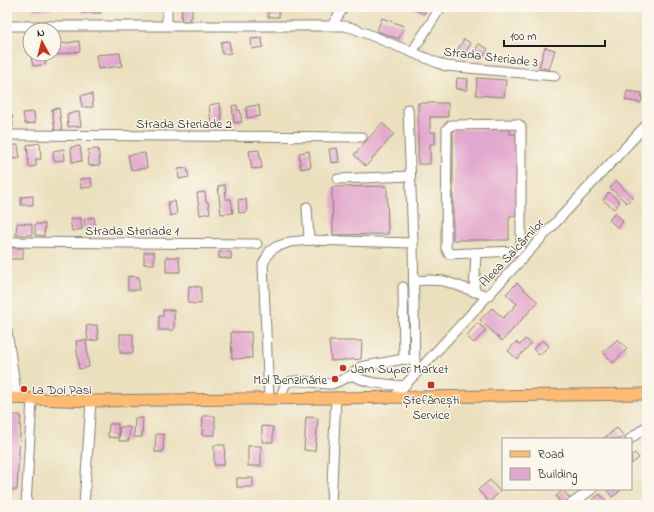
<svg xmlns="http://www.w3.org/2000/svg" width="654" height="512" viewBox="0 0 654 512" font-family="'Indie Flower',sans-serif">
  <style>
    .building { fill: #e3a8cd }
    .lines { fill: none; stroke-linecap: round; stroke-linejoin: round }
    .minor-casing { stroke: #847e6d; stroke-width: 11 }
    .major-casing { stroke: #847e6d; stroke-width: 13 }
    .minor { stroke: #fff; stroke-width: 9 }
    .major { stroke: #ffbb71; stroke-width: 11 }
    .poi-dot { fill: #c8321e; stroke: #fbf7ec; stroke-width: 1.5 }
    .labels { text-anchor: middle; stroke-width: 3; stroke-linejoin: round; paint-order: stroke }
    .street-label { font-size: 13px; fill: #1c1c1c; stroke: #fbf7ec }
    .poi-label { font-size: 13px; fill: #1c1c1c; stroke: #fbf7ec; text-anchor: start }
  </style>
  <rect width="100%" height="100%" fill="#fbf7ec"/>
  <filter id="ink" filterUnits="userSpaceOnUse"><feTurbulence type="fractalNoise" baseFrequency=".025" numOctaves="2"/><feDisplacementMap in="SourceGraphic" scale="8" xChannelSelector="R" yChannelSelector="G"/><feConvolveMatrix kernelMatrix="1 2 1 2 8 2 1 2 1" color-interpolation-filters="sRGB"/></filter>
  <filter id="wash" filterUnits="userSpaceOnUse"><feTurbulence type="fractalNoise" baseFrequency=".012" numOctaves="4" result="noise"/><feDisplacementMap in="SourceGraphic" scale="16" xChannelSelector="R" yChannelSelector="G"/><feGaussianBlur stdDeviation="0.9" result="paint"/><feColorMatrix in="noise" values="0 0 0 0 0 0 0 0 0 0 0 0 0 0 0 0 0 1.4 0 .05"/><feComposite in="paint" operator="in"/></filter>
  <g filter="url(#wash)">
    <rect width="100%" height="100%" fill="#ebe0be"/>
    <g id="blocks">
      <!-- building -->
      <g class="building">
        <rect x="33" y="7" width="18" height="3"/>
        <rect x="82" y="7" width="19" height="6"/>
        <polygon points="182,7 192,7 192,18 189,18 189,21 181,21"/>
        <rect x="268" y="7" width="11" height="10"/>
        <polygon points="413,7 427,7 424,14 412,8"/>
        <polygon points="382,18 404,26 399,39 377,31"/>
        <polygon points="262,38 263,47 252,49 251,39"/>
        <polygon points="464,39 471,44 463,56 456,52"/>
        <polygon points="79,41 80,51 56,55 55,45"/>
        <polygon points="229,41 231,53 222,54 221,42"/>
        <polygon points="479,44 488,49 481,60 472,55"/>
        <polygon points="545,47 555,50 549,70 539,67"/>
        <polygon points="120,53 122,66 98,69 96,55"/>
        <polygon points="45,55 46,64 33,66 31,57"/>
        <polygon points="457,78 468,79 467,90 456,89"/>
        <polygon points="477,78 506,80 504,97 476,95"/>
        <polygon points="627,91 642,93 641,103 625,100"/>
        <polygon points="92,94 93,107 82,107 81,95"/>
        <polygon points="220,103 222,122 211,123 209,105"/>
        <polygon points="418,103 448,103 448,117 430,117 430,132 435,132 435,144 430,144 430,164 418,164"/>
        <polygon points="237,105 238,111 240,110 242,122 234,123 232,106"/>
        <polygon points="259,105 260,116 247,118 246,107"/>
        <polygon points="59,108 62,130 55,131 52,109"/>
        <polygon points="34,112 35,123 25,124 23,113"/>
        <polygon points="79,112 81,126 68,127 67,114"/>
        <polygon points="12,115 13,126 7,127 7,116"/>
        <polygon points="382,123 394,134 366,166 354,155"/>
        <polygon points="453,129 510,129 510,134 518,134 517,216 509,216 509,240 453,240"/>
        <polygon points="40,143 41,159 36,159 36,166 29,167 27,145"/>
        <polygon points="18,145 20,158 9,159 8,146"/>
        <polygon points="80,146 82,161 72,162 71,147"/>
        <polygon points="337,148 339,162 331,163 329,149"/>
        <polygon points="64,149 65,160 54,161 53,151"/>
        <polygon points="98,149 100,165 89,166 88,150"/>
        <polygon points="259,150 262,168 252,169 249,151"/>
        <polygon points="309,151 311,167 301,169 299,153"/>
        <polygon points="145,153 147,168 131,170 128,155"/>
        <polygon points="187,168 189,177 179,179 178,169"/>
        <polygon points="91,178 92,187 81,188 80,179"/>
        <polygon points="616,181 633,197 627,203 610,188"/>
        <polygon points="225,185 226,199 231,199 233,213 221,214 218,186"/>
        <polygon points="387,186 388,234 333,235 332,187"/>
        <polygon points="205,192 206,202 208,202 210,213 200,215 197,193"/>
        <polygon points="609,192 620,202 614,209 603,200"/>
        <polygon points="33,196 33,205 21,205 21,197"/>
        <polygon points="246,199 247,212 239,213 238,200"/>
        <polygon points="175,201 177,214 170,216 168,202"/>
        <polygon points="615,213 623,221 618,228 609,220"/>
        <polygon points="94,217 96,229 86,231 84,219"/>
        <polygon points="81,218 82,229 72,231 70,219"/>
        <polygon points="17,223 32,224 32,235 16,235"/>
        <polygon points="35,224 45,224 44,236 35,235"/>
        <rect x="9" y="248" width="14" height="11"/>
        <rect x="144" y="252" width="10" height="12"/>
        <polygon points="219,252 231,252 231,259 219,258"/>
        <polygon points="166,257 179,257 180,272 166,272"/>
        <polygon points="128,276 139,277 139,290 128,290"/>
        <polygon points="517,283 538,302 502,341 480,320 492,308 503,318 517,304 506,294"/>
        <polygon points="189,286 201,287 201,304 188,303"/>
        <polygon points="163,310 174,310 174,330 159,330 159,316 163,316"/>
        <polygon points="478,323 486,330 474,343 466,336"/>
        <polygon points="97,325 98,340 88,341 86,326"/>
        <polygon points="231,332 251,332 252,358 232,359"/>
        <rect x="120" y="334" width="13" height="19"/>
        <polygon points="525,339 531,343 517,359 508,351 516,342 520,345"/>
        <polygon points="618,339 627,349 613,363 603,352"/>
        <polygon points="86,340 89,367 79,369 76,341"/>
        <polygon points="543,340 549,346 539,355 533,349"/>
        <polygon points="329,341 362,341 361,359 331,361"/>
        <polygon points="7,415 21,415 17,490 7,490"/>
        <polygon points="203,416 215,416 215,435 202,435"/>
        <polygon points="306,417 318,418 315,451 304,450"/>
        <polygon points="135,418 143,418 142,437 134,437"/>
        <polygon points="109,424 118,424 118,438 108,437"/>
        <polygon points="262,426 273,427 273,442 262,442"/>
        <polygon points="120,427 130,427 129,441 119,441"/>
        <polygon points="617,428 624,436 620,439 603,439"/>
        <polygon points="156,434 164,434 163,452 155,452"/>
        <polygon points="214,445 225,445 224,465 214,465"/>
        <rect x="248" y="446" width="13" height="20"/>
        <polygon points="635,453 639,458 631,464 631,456"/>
        <rect x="237" y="478" width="16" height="9"/>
        <polygon points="490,480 500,492 489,502 478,490"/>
        <polygon points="606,489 618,489 620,491 612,497"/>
        <polygon points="563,490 570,499 562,505 556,496"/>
        <polygon points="600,494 606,501 602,505 597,505 592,500"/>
      </g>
    </g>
  </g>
  <g filter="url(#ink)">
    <use href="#blocks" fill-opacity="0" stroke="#847e6d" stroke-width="1"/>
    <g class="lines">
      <!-- minor casing -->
      <g class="minor-casing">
        <g id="minor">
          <polyline points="167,7 167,25"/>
          <polyline points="332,25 344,7"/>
          <polyline points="7,26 344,26 353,28 438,63 446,66 555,76"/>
          <polyline points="412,52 441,7"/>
          <polyline points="408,109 413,243 415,375"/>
          <polygon points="518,124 521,127 521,243 520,247 515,251 449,254 446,248 447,129 451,125"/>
          <polyline points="7,135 362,137"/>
          <polyline points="338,179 410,176"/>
          <polyline points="307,207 309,240"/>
          <polyline points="7,242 257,244"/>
          <polyline points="414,281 430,280 444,281 488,296"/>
          <polyline points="403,287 404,359 415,360"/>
          <polyline points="474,292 476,253"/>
          <polyline points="7,331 17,399"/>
          <polyline points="352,375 360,367 404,359"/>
          <polyline points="394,397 647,124"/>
          <polyline points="269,398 263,264 270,251 276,247 290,242 309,240 413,243"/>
          <path d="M281,398C283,393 283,386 287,383C295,377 321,385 332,384C339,382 346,378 352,375C367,384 387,384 404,386"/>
          <polyline points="630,439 647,426"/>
          <polyline points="26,505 32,400"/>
          <polyline points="84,505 91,401"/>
          <polyline points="331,505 336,397"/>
          <polyline points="570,505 592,489"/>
        </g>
      </g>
      <!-- major casing -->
      <g class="major-casing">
        <polyline id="major" points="7,398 91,401 647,394"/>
      </g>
      <!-- minor -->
      <use href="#minor" class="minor"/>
      <!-- major -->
      <use href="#major" class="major"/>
    </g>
  </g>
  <!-- markers -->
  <g class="poi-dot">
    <circle cx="343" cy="368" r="4"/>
    <circle cx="335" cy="379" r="4"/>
    <rect x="427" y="381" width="8" height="8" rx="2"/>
    <circle cx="24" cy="389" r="4"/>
  </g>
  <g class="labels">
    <!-- street labels -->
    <g class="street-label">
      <text transform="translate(491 56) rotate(7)" y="5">Strada Steriade 3</text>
      <text x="184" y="128">Strada Steriade 2</text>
      <text x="132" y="235">Strada Steriade 1</text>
      <text transform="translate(511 252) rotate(-47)" y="5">Aleea Salcâmilor</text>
    </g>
    <!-- poi labels -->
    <g class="poi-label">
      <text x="351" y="373">Jam Super Market</text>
      <text x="327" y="384" text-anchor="end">Mol Benzinărie</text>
      <text x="32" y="394">La Doi Pasi</text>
      <text x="431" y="404" text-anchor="middle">Ștefănești<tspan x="431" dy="15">Service</tspan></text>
    </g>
  </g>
  <!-- margin -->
  <rect width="654" height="512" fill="none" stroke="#fbf7ec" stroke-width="24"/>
  <!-- legend -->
  <rect x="502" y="438" width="130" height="52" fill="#fbf7ec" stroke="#a29f99"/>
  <rect x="510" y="451" width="20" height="6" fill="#ffbb71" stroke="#a29f99"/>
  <text x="538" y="458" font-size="12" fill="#1c1c1c">Road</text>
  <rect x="510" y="468" width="20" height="12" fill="#e3a8cd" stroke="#a29f99"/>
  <text x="538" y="478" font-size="12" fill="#1c1c1c">Building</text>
  <!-- north arrow -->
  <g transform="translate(42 42) rotate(353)"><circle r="19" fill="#fbf7ec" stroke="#a29f99"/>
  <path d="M0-3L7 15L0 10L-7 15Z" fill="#c8321e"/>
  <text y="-6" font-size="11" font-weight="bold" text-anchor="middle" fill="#1c1c1c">N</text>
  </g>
  <!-- scale -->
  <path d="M504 40v6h101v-6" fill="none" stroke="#1c1c1c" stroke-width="2"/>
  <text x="510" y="40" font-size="12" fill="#1c1c1c" stroke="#fbf7ec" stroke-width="3" paint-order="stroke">100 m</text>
</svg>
